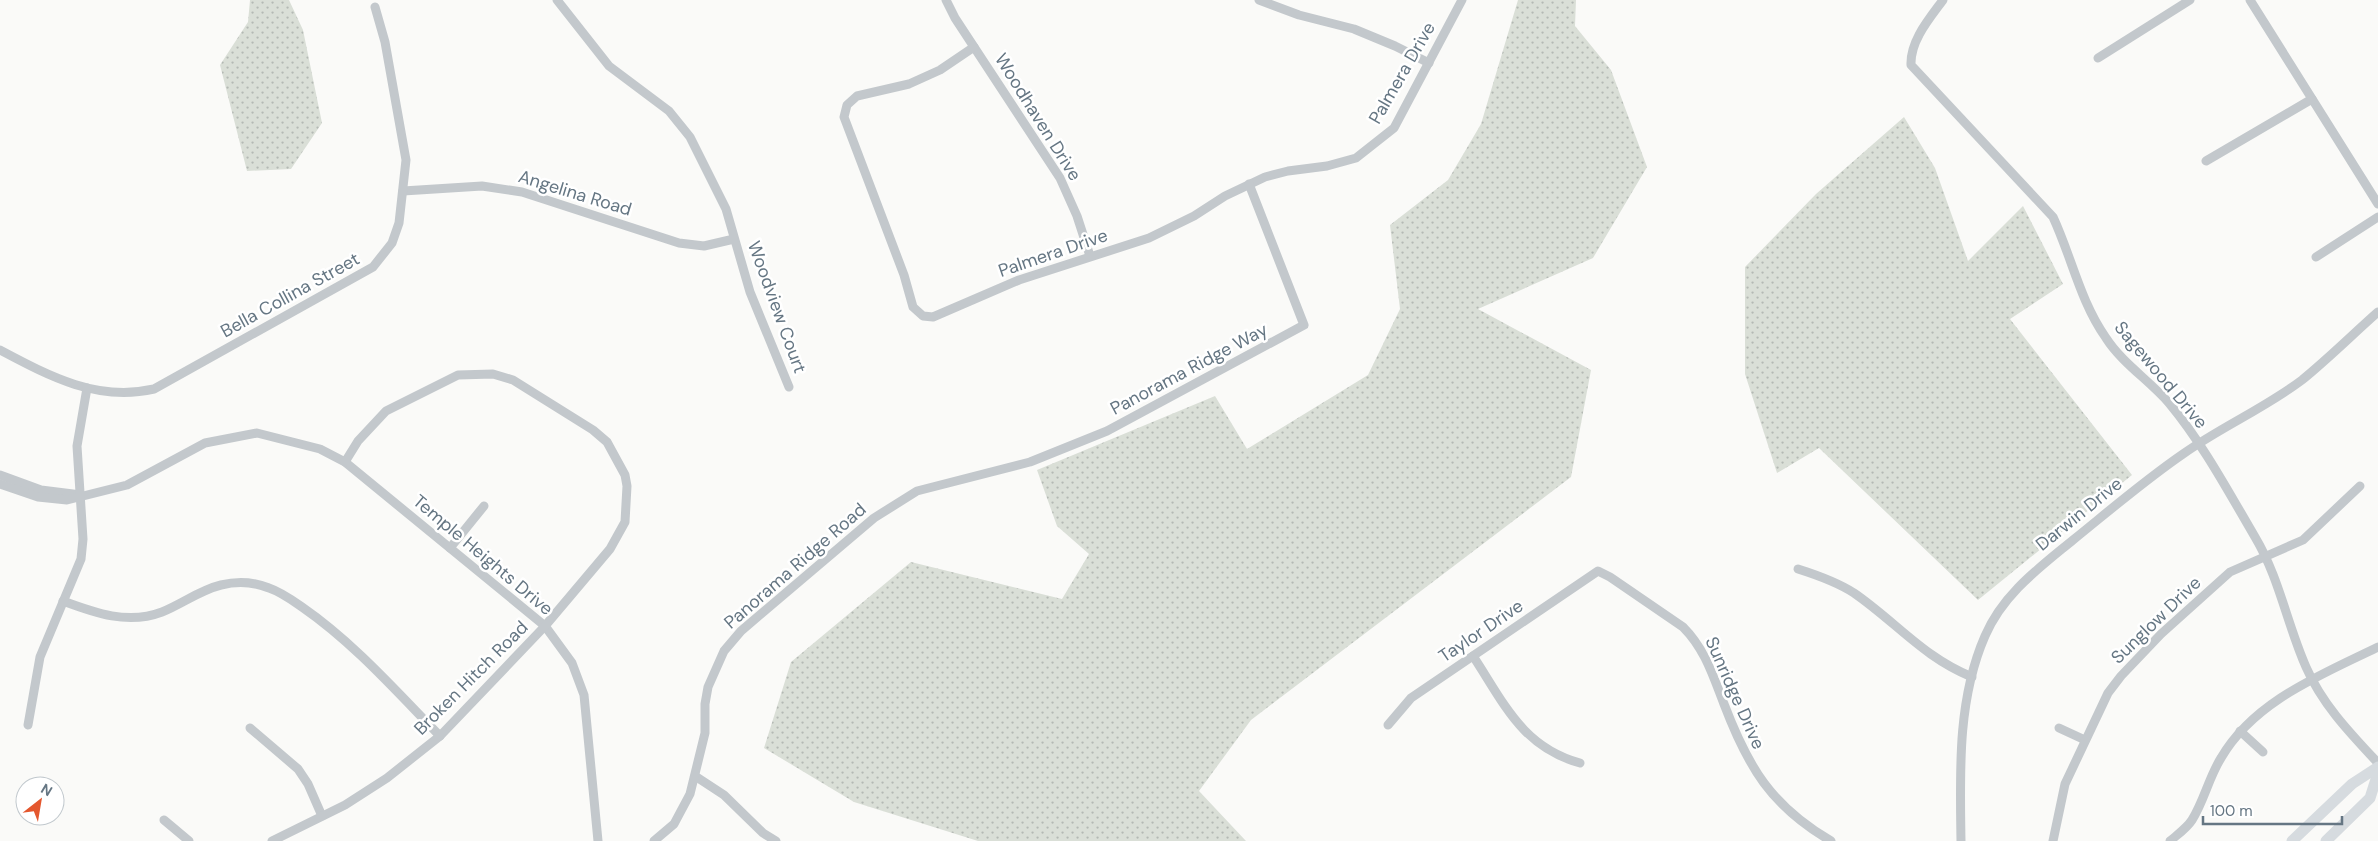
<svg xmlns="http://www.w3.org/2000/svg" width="2378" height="841" viewBox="0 0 2378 841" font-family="'DM Sans',sans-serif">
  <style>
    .grass { fill: url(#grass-dots) }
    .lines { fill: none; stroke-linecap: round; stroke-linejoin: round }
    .minor { stroke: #c3c8cc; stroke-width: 9 }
    .major { stroke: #d6dbdf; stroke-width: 11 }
    .labels { text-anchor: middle; stroke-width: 5; stroke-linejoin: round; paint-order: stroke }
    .street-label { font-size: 18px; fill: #657683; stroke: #fff }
  </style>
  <defs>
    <pattern id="grass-dots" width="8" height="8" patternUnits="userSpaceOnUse" patternTransform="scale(1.25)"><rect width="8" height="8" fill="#dadfd7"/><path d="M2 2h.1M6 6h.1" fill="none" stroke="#b4b9b4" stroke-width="1.8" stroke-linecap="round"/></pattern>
  </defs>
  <rect width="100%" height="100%" fill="#fafaf8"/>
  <!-- grass -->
  <g class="grass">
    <polygon points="250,0 289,0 303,30 322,123 291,169 247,171 220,65 248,22"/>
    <polygon points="1518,0 1576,0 1575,26 1611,70 1647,167 1593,258 1478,309 1591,370 1571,477 1251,720 1199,791 1246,841 978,841 854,802 764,748 791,662 911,562 1062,599 1089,554 1057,526 1037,470 1215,396 1247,449 1368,375 1400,309 1390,225 1448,180 1481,124"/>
    <polygon points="1904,117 1935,168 1968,261 2023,206 2063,284 2010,319 2132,475 1978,600 1819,448 1777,473 1745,374 1745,267 1816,194"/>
  </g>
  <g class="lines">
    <!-- minor -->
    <g class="minor">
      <polyline points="557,0 609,66 669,111 690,137 726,209 750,292 789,387"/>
      <polyline points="946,0 955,18 1060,178 1077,216 1090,256"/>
      <polyline points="1259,0 1299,15 1354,29 1395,46 1429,63"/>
      <path d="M1943,0C1929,19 1910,41 1911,65L2053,217C2072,258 2080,301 2106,338C2122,363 2150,381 2169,403C2203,444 2228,491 2255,537C2279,577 2287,624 2306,667C2322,704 2350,733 2378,763"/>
      <polyline points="2250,0 2378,204"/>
      <polyline points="974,47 940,70 909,84 857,96 847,105 844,117 904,275 913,307 923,316 933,317 1019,280 1149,238 1194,216 1225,196 1265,177 1288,171 1327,166 1356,158 1394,128 1462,0"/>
      <polyline points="2098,58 2190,0"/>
      <polyline points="2206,161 2312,99"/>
      <polyline points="403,191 482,186 522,192 679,243 704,246 734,239"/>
      <polyline points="2316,257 2378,217"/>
      <path d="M0,350C49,376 97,402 154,389L373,267L392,243L399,223L406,160L385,42L375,7"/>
      <polyline points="0,475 41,490 81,495"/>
      <polyline points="0,484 38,497 67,500 127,485 205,443 257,433 320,449 345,462 545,626 572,663 584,695 598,841"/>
      <polyline points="450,548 484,506"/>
      <path d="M1798,569C1817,575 1837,582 1854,593C1896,622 1923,657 1972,677"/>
      <path d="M63,601C95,613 128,625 162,612C182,604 200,590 221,585C237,581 254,582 269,588C281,592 292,600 302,607C354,643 396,691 440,736"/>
      <path d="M1473,656C1504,703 1522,747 1580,763"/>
      <polyline points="28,725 40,657 81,559 83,539 77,446 87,388"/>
      <path d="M1388,725L1411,698L1598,571L1610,577L1683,627C1705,649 1713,676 1724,704C1748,767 1771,806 1831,841"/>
      <polyline points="250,728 298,769 308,784 322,816"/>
      <polyline points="2059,728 2085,740"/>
      <polyline points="2240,731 2263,752"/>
      <polyline points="695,776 724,795 763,833 776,841"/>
      <polyline points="164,820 189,841"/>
      <polyline points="272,841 345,805 387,778 440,736 545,626 610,549 625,522 627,486 625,475 607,442 593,430 513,380 493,374 458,375 386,411 358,441 345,462"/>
      <polyline points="654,841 674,824 690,794 705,733 705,704 708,687 724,651 741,631 874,518 917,491 1030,462 1107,431 1304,325 1249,184"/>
      <path d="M1961,841C1960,773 1957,700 1985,636C2003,594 2039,568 2073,540C2109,511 2145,480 2183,454C2221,427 2265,408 2302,380C2328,359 2353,334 2378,312"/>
      <polyline points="2053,841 2065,784 2108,693 2121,676 2161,634 2230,572 2303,540 2360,486"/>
      <path d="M2170,841C2177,835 2187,828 2192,820C2204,801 2209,777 2221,758C2254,701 2321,675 2378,647"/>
    </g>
    <!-- major -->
    <g class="major">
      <polyline points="2292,841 2352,784 2378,767"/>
      <polyline points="2326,841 2370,798 2378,773"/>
    </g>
  </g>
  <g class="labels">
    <!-- street labels -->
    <g class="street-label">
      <text transform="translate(1402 73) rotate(-60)" y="6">Palmera Drive</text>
      <text transform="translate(1038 117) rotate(58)" y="6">Woodhaven Drive</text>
      <text transform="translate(575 193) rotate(17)" y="6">Angelina Road</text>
      <text transform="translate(1053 253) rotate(-19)" y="6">Palmera Drive</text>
      <text transform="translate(290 295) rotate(-29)" y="6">Bella Collina Street</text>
      <text transform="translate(777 307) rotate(70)" y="6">Woodview Court</text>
      <text transform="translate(1189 369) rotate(-28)" y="6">Panorama Ridge Way</text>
      <text transform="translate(2161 375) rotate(50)" y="6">Sagewood Drive</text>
      <text transform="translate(2079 514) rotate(-39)" y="6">Darwin Drive</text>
      <text transform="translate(483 555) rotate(40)" y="6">Temple Heights Drive</text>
      <text transform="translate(795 566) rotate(-41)" y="6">Panorama Ridge Road</text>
      <text transform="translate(2156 620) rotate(-44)" y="6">Sunglow Drive</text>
      <text transform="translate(1481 631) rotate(-34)" y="6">Taylor Drive</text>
      <text transform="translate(471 678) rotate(-45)" y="6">Broken Hitch Road</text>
      <text transform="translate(1735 693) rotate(66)" y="6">Sunridge Drive</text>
    </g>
  </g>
  <!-- north arrow -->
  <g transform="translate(40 801) rotate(31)"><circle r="24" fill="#ffffff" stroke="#c1c8cd"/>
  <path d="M0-4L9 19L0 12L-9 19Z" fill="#e4572e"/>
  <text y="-8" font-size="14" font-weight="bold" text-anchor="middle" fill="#657683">N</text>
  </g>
  <!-- scale -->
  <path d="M2203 816v8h139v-8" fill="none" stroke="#657683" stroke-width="2.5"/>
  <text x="2210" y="816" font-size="15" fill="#657683" stroke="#ffffff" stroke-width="4" paint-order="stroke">100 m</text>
</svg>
